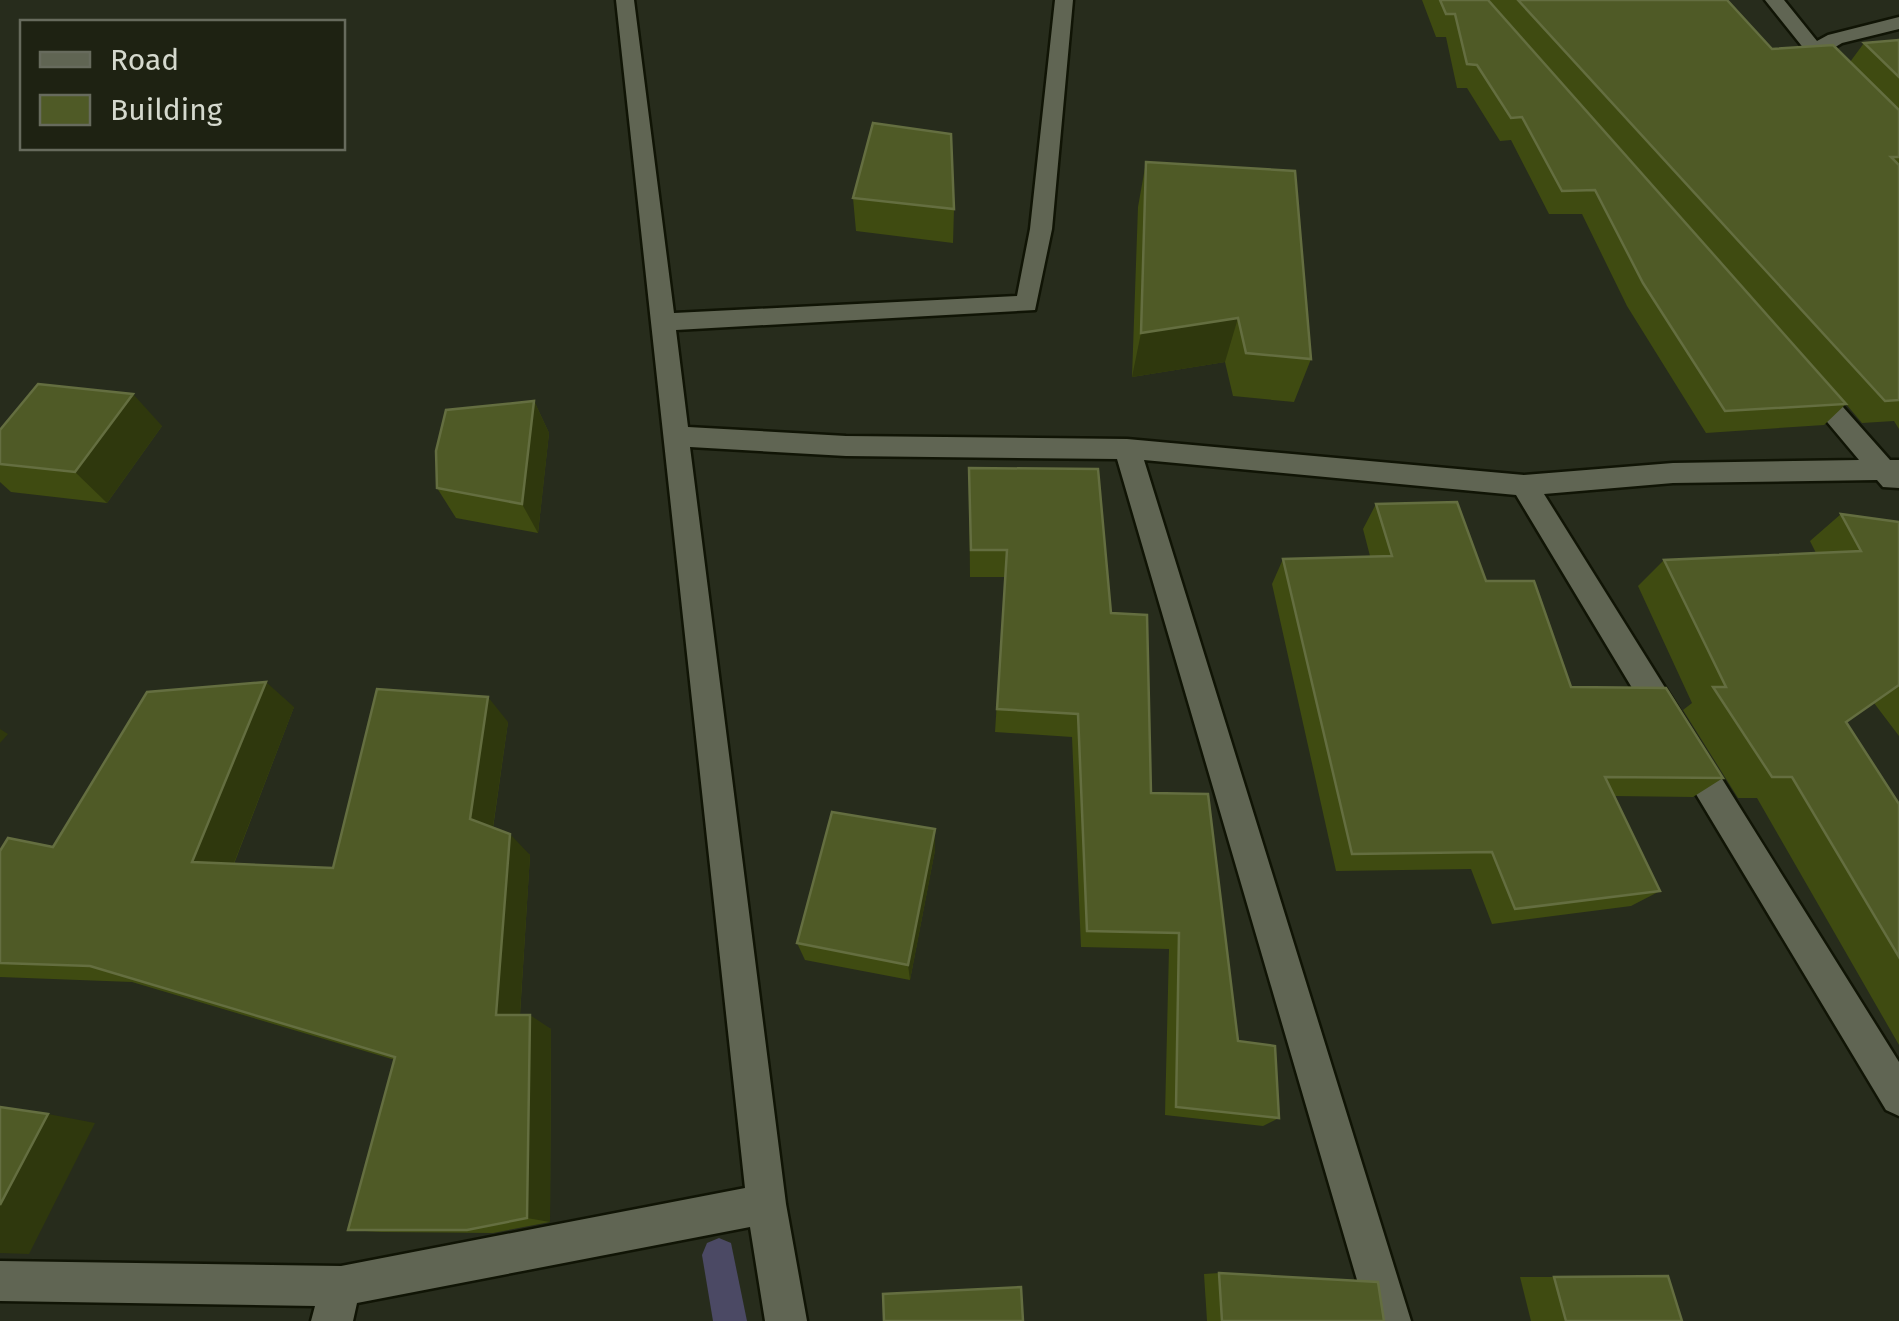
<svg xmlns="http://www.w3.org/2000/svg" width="1899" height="1321" viewBox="0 0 1899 1321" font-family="'Fira Sans',sans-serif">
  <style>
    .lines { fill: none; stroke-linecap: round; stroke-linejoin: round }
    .stream { fill: #4b4964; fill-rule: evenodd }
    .minor-casing { stroke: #101405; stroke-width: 5 }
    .minor { fill: #606553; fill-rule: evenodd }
    .wall { fill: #3f4b11 }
    .shaded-wall { fill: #2f380d }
    .building { fill: #4f5a26; stroke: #646e40; stroke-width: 2.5 }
  </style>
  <rect width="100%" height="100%" fill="#272c1c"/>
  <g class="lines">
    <!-- stream -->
    <polygon class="stream" points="719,1238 731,1243 747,1321 713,1321 702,1255 707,1243"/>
    <!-- minor casing -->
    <g class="minor-casing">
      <g id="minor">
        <polygon points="616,0 634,0 674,313 1017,296 1030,229 1055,0 1073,0 1052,229 1035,310 676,330 688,427 846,436 1127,439 1524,475 1673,463 1859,460 1797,386 1801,380 1819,380 1890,460 1899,460 1899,488 1883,487 1877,480 1673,483 1544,494 1899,1062 1899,1116 1886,1110 1516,495 1144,460 1411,1321 1369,1321 1117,459 846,456 690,447 786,1204 807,1321 765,1321 750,1227 357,1303 353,1321 311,1321 315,1306 0,1301 0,1261 341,1266 745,1188"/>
        <polygon points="1765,0 1784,0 1817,41 1828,35 1899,17 1899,29 1842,43 1827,52 1842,71 1832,77 1825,75"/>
      </g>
    </g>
    <!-- minor -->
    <use href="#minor" class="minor"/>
  </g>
  <!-- wall -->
  <g class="wall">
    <polygon points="1422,0 1727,0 1772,49 1850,62 1864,43 1899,40 1899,429 1894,421 1862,423 1846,404 1824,425 1706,433 1627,306 1582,214 1549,214 1511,140 1500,141 1467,88 1457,88 1446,37 1436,37"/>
    <polygon points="1146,162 1311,359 1294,402 1233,396 1225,362 1132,377 1138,207"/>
    <polygon points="853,198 954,209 953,243 856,231"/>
    <polygon points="534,401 549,433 538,533 456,518 437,488"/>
    <polygon points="162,426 107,503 11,492 0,482 0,430"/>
    <polygon points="969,468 1111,613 1151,793 1238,1041 1279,1118 1263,1126 1165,1115 1169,949 1081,947 1072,737 995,732 1005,577 970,577"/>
    <polygon points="1376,504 1486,581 1571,687 1723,778 1693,797 1614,796 1660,891 1631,906 1492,924 1471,869 1336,871 1272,584 1283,559 1370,556 1363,529"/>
    <polygon points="1841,514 1899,522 1899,736 1874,703 1846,722 1899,804 1899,1045 1757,798 1738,798 1683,710 1692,703 1638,586 1664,560 1816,553 1810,541"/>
    <polygon points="294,707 234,864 333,868 508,722 493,828 530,855 520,1015 551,1029 550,1222 493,1233 381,1232 348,1230 395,1060 132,982 0,977 0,851 53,847"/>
    <polygon points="935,829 935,850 910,980 805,960 797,943"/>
    <polygon points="1219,1273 1384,1321 1207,1321 1204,1274"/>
    <polygon points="1520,1277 1554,1277 1682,1321 1531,1321"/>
  </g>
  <!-- shaded-wall -->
  <g class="shaded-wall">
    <polygon points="1238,318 1225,362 1132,377 1141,333"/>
    <polygon points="133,394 162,426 107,503 75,472"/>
    <polygon points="534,401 549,433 538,533 522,504"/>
    <polygon points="266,682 294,707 227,881 192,862"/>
    <polygon points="488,697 508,722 491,840 470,819"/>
    <polygon points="0,729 8,734 0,743"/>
    <polygon points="935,829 935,850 910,980 908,965"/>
    <polygon points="510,834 530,855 519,1029 496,1015"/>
    <polygon points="530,1015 551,1029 550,1222 527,1218"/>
    <polygon points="48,1114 95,1123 29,1254 0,1253 0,1205"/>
  </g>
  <!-- building -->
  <g class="building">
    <polygon points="1440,0 1488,0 1846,404 1725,411 1643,283 1595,190 1562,191 1522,117 1511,118 1477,65 1467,64 1455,14 1446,14"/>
    <polygon points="1518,0 1727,0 1772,49 1833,45 1899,110 1899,157 1891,157 1899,165 1899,400 1885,401"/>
    <polygon points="1899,40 1899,77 1864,43"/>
    <polygon points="873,123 951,134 954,209 853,198"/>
    <polygon points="1146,162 1295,171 1311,359 1246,353 1238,318 1141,333"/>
    <polygon points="38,384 133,394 75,472 0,464 0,430"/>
    <polygon points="534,401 522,504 437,488 436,451 446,410"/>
    <polygon points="969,468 1098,469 1111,613 1147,615 1151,793 1208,794 1238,1041 1275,1046 1279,1118 1176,1107 1179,933 1087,931 1078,714 997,709 1007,550 971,550"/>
    <polygon points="1457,502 1486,581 1534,581 1571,687 1666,688 1723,778 1605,777 1660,891 1515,909 1492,852 1352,854 1283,559 1392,556 1376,504"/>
    <polygon points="1841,514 1899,522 1899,685 1846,722 1899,804 1899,957 1792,777 1772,777 1713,687 1726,687 1664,560 1861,551"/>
    <polygon points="266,682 192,862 333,868 377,689 488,697 470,819 510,834 496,1015 530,1015 527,1218 467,1230 348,1230 395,1057 90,966 0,963 0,851 8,838 53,847 147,692"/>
    <polygon points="832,812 935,829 908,965 797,943"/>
    <polygon points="0,1107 48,1114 0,1205"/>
    <polygon points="1219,1273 1378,1282 1384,1321 1222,1321"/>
    <polygon points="1668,1276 1682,1321 1566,1321 1554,1277"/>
    <polygon points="1021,1287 1023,1321 884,1321 883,1294"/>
  </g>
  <!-- legend -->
  <rect x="20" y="20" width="325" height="130" fill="#1e2212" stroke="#676b5d" stroke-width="2.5"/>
  <rect x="40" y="52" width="50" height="15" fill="#606553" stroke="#676b5d" stroke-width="2.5"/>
  <text x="110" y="70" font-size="30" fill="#d5d9ce">Road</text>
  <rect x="40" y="95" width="50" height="30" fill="#4f5a26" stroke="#676b5d" stroke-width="2.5"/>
  <text x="110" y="120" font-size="30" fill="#d5d9ce">Building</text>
</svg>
